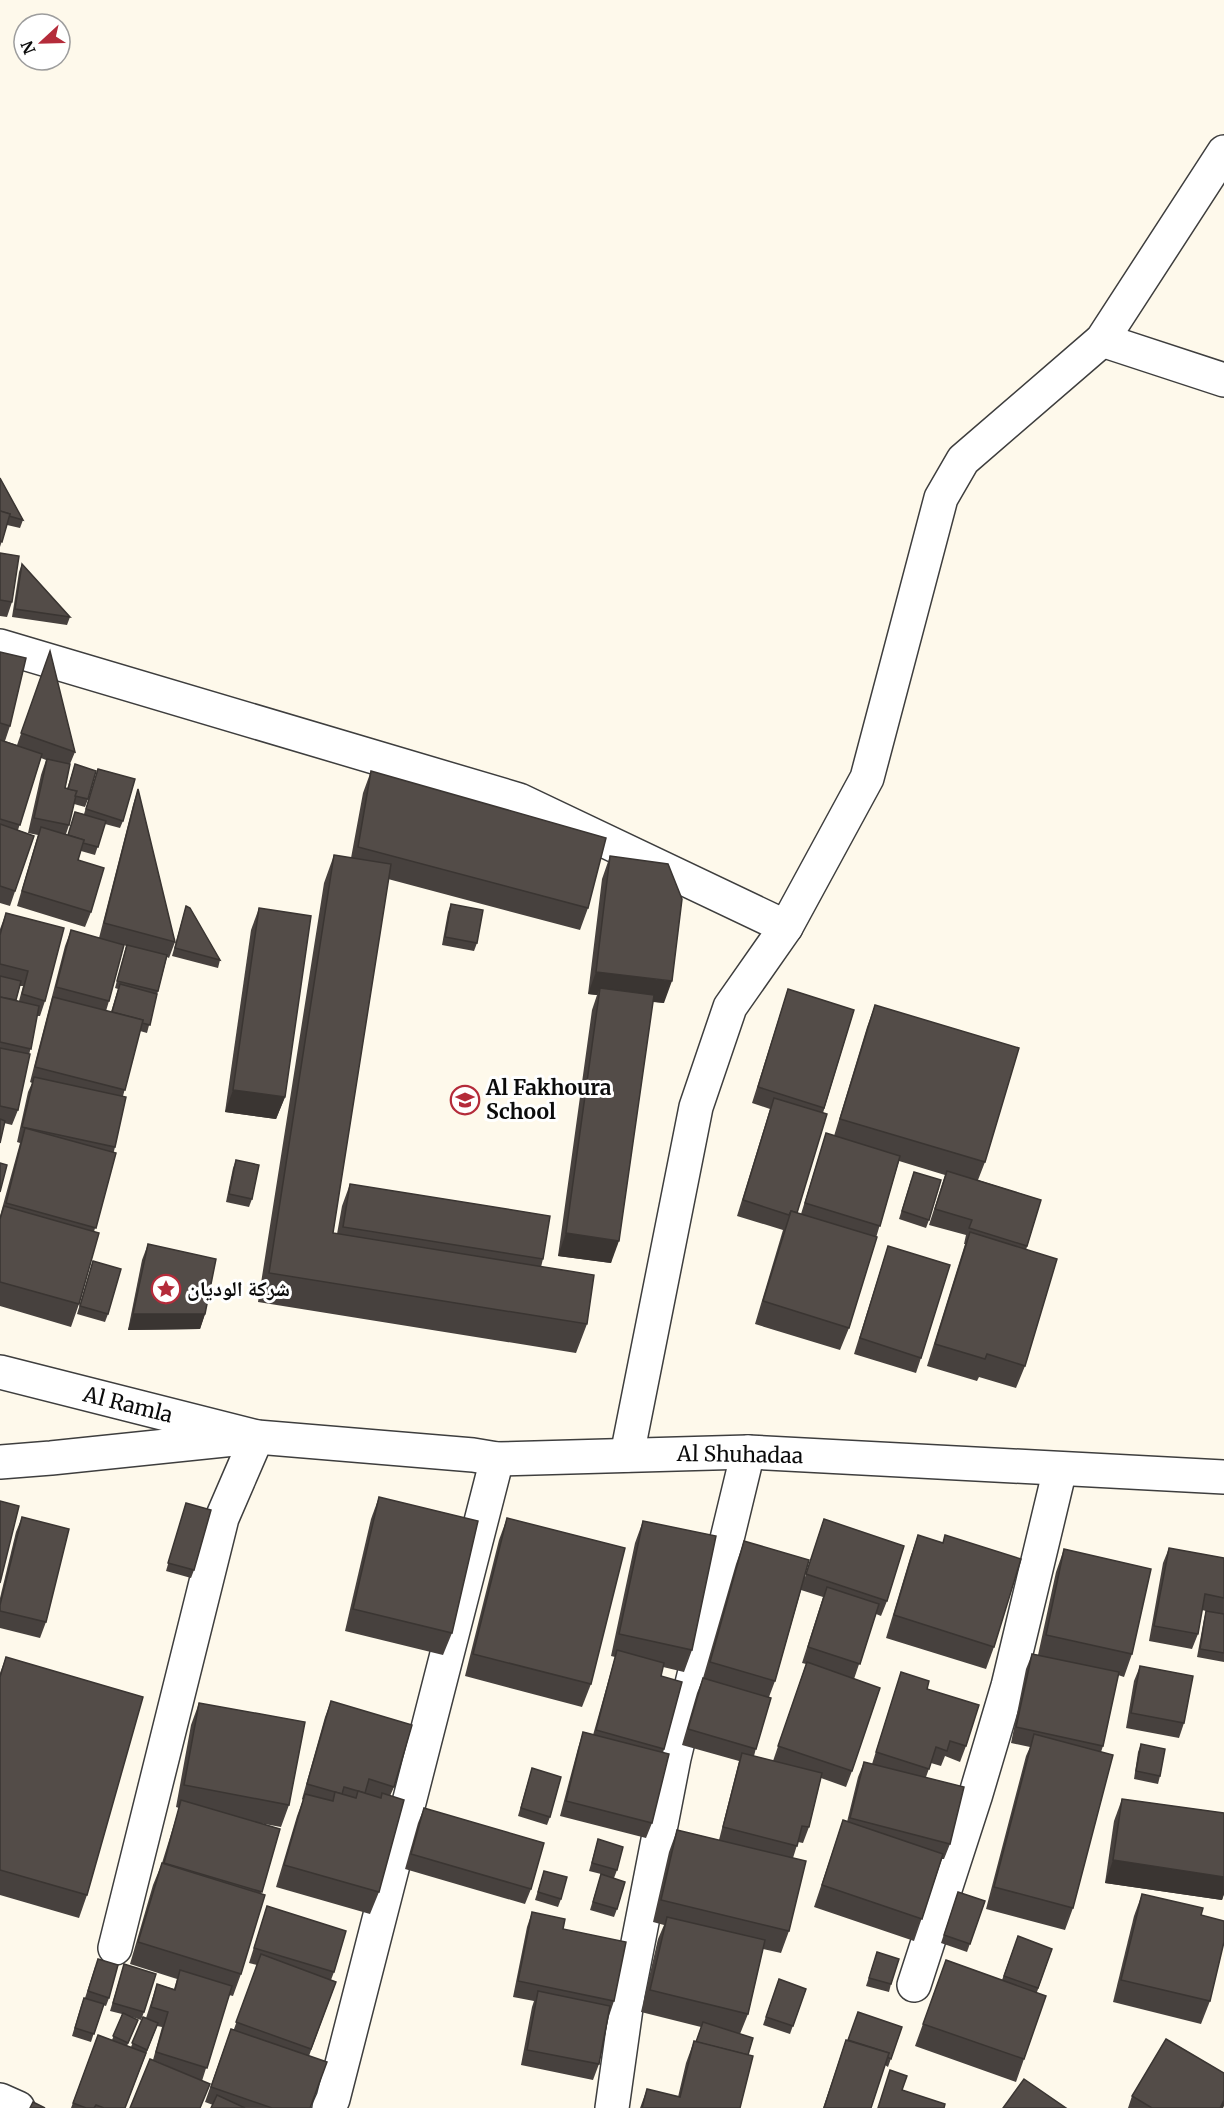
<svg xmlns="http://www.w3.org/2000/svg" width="1224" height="2108" viewBox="0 0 1224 2108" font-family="Merriweather,'Noto Naskh Arabic',serif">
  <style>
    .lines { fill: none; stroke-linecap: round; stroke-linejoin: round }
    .minor-casing { stroke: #3e3e3e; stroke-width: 36 }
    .minor { stroke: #fff; stroke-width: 33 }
    .wall { fill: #47413e; fill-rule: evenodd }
    .shaded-wall { fill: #3a3532 }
    .building { fill: #534c48; stroke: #3a3532; stroke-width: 1.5 }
    .labels { text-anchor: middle; stroke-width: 6; stroke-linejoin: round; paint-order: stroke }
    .poi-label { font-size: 21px; font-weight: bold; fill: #0b0b0b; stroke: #fff; text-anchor: start }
    .street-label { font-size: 21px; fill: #0b0b0b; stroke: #fff }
  </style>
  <rect width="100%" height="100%" fill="#fef9eb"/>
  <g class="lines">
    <!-- minor casing -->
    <g class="minor-casing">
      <g id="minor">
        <polyline points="1102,340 1224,380"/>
        <polyline points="0,646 519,800 786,927"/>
        <polyline points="0,1372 257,1437 473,1455 497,1459 748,1452 1224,1477"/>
        <polyline points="627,1455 696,1107 730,1007 786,927 867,778 941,498 963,460 1102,340 1224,152"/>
        <polyline points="0,1462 51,1458 234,1439"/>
        <polyline points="115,1948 222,1518 257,1437"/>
        <polyline points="914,1985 975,1797 1008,1686 1060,1469"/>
        <polyline points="0,2100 18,2108"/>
        <polyline points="329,2108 333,2099 497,1459"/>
        <polyline points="612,2108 628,1994 674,1758 748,1452"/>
      </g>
    </g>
    <!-- minor -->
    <use href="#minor" class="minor"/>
  </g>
  <!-- wall -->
  <g class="wall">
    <polygon points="0,478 23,520 20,528 7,525 0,547"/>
    <polygon points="0,553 12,602 7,617 0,616"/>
    <polygon points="22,564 70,617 67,625 12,617 19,572"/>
    <polygon points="50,651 75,752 70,764 65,788 67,789 75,764 88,799 85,807 74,804 69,825 66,834 68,835 75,812 84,814 98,769 123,821 120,828 105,824 95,855 81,851 78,860 91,912 85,927 17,906 38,835 28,833 41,775 46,760 41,758 18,830 34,836 10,906 0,903 0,652 10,726 5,741 17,745"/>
    <polygon points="371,771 588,908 580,930 388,879 333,1233 337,1234 342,1206 350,1184 543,1259 541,1267 587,1324 576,1353 258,1302 324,883 334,855 351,858 363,793"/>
    <path d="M138,789L175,942L169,958L167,957L147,1033L140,1031L123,1096L115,1147L94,1232L79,1304L71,1327L0,1306V1216L20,1143L17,1142L28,1092L32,1083L30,1082L65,946L71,930L99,938L133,805ZM124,945L126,946L115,988L118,989L111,1012L106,1011L109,1001Z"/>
    <polygon points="610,856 664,1003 653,1002 611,1263 558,1256 592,1010 597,995 588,994 602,879"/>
    <polygon points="451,904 477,943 474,951 442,945 448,912"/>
    <polygon points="186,906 220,960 218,968 172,956"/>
    <polygon points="259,908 285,1097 276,1119 225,1112 251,930"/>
    <path d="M6,913L45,1001L40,1016H37L18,1110L12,1125L4,1123L0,1143V929ZM20,986H23L19,1001L16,1000Z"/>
    <polygon points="788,989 854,1010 823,1113 797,1213 801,1214 826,1133 834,1136 867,1027 875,1005 985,1162 978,1180 1041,1200 1026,1250 1025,1366 1016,1388 979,1377 977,1381 927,1366 965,1244 964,1244 966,1235 929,1225 945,1175 899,1161 849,1328 840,1350 755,1324 783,1230 737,1216 770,1109 752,1103"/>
    <polygon points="236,1160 252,1199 249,1207 226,1202 233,1168"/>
    <polygon points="911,1180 929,1220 926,1228 899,1219"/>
    <polygon points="148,1244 205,1314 200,1329 128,1330 142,1260"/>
    <polygon points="888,1246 921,1358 916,1373 854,1354"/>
    <polygon points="93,1261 108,1314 105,1322 77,1314"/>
    <polygon points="379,1497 452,1633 443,1655 345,1631 371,1519"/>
    <polygon points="186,1503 194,1570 191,1578 166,1571"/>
    <polygon points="22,1517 46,1622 40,1638 0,1628 0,1598 16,1532"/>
    <polygon points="507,1518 591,1684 582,1707 465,1676 499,1540"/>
    <path d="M824,1519L887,1601L881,1616L876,1614L854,1679L852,1771L846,1787L821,1778L809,1827L803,1843L798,1842L793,1858L789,1931L781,1953L763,1949L748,2014L740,2034L748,2055L740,2108H640L647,2089L678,2097L686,2063L694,2041L696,2042L701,2027L641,2012L658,1939L664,1925L653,1922L669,1852L677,1830L719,1840L739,1761L682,1745L697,1693L703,1678L736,1564L744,1541L805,1577ZM801,1590L823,1597L802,1663L806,1664L773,1761L754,1756L769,1697L775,1681Z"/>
    <polygon points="643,1521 692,1650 684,1672 663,1667 661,1676 664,1749 663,1753 652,1823 646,1838 560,1816 578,1748 583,1732 593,1735 615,1657 611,1656 635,1543"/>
    <polygon points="918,1535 994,1647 986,1669 886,1638 910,1558"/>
    <polygon points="1169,1548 1224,1558 1224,1662 1197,1657 1204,1619 1206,1611 1202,1610 1198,1634 1192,1649 1149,1641 1163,1563"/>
    <polygon points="1064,1549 1132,1654 1124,1677 1118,1675 1103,1746 1101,1752 1073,1908 1065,1930 986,1909 1026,1756 1030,1747 1011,1743 1026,1669 1032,1654 1038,1655 1056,1572"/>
    <polygon points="6,1657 87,1895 79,1918 0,1895 0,1673"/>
    <polygon points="1140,1666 1184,1723 1179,1738 1126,1728 1134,1681"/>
    <polygon points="901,1672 927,1689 966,1746 960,1762 945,1756 941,1766 931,1763 926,1777 950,1844 944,1859 942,1859 914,1941 814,1907 843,1820 847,1822 858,1777 864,1762 872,1764"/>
    <polygon points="331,1701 394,1787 390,1796 379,1892 370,1914 276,1887 297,1816 303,1800 302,1799 325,1717"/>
    <polygon points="199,1703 289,1805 281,1827 259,1823 280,1829 261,1893 241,1974 233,1996 229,1995 202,2081 153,2060 162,2027 157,2026 125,2108 71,2108 98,2035 112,2040 122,2014 110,2011 124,1964 144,2012 141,2020 129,2016 138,2020 127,2046 131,2047 143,2017 146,2018 157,1984 174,1989 177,1979 130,1964 153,1885 162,1863 179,1808 176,1807 191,1725"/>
    <polygon points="1141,1744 1160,1776 1158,1784 1134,1779 1138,1752"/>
    <polygon points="532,1768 550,1817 547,1825 518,1816"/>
    <polygon points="1122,1799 1224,1813 1224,1894 1222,1900 1105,1883 1114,1821"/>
    <polygon points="424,1808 531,1889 525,1904 405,1869 418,1823"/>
    <polygon points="598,1839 617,1870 614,1878 617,1909 614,1917 590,1910 601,1874 589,1871"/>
    <polygon points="544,1871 561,1899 558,1907 535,1900"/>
    <polygon points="958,1892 985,1901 967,1952 941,1943"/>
    <polygon points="1142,1894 1201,1915 1210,2001 1201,2024 1113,2002 1134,1916"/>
    <polygon points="267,1906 334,1972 331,1980 336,1982 309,2056 310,2108 211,2108 213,2105 205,2102 231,2029 234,2029 257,1965 249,1963"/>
    <polygon points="532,1912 563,1929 614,2001 609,2016 599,2064 593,2080 521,2065 532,2007 534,2001 513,1997 527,1927"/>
    <polygon points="1018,1936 1052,1949 1037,1992 1024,2059 1016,2082 915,2046 946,1960 1002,1980"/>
    <polygon points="877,1952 891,1984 889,1992 866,1986"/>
    <polygon points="95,1967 109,1998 106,2006 103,2005 91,2042 72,2036 81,2006 84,1998 85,1998"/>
    <polygon points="779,1979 806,1989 790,2034 763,2025"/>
    <polygon points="902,2027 888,2067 885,2065 871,2108 823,2108 846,2040 848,2040"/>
    <polygon points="1132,2096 1223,2108 1128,2108"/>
  </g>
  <!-- shaded-wall -->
  <g class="shaded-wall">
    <polygon points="596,972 672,981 664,1003 599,995 600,988 597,995 588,994"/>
    <polygon points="233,1090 285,1097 276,1119 225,1112"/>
    <polygon points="566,1233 619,1241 611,1263 558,1256"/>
    <polygon points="133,1314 205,1314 200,1329 128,1330"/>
    <polygon points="1113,1860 1224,1877 1224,1894 1222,1900 1105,1883"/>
    <polygon points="1224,2100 1224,2106 1223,2108 1220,2108"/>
  </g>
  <!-- building -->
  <g class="building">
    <polygon points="0,478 23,520 9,516 10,514 0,511"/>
    <polygon points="0,511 10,514 2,542 0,541"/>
    <polygon points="0,553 19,556 12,602 0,600"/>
    <polygon points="22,564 70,617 15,609"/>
    <polygon points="50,651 75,752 21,733"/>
    <polygon points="0,652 26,658 10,726 0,723"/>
    <polygon points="0,740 42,754 20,825 0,819"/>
    <polygon points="47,759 70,764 65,788 77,791 69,825 34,818"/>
    <polygon points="75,764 96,771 88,799 75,796 77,791 68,789"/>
    <polygon points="98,769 135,779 123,821 86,809"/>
    <polygon points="371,771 606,838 588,908 358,847"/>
    <polygon points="138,789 175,942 104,923"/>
    <polygon points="75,812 106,821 98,847 83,843 84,840 68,835"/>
    <polygon points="0,824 34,836 15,891 0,886"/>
    <polygon points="41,827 84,840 78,860 104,868 91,912 22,891"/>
    <polygon points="334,855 391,864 333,1233 594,1275 587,1324 269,1273"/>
    <polygon points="610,856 668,864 682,899 672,981 596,972"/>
    <polygon points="451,904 483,910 477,943 445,937"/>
    <polygon points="186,906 190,908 220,960 175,948"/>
    <polygon points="259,908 311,916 285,1097 233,1090"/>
    <polygon points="6,913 64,928 45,1001 22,994 28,971 0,964 0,935"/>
    <polygon points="71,930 124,945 109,1001 56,987"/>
    <polygon points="127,945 167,955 158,991 117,981"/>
    <polygon points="0,976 21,981 16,1000 0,997"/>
    <polygon points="120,984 157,994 150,1025 142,1023 143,1020 112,1012"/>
    <polygon points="600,988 654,995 619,1241 566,1233"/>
    <polygon points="788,989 854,1010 824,1108 758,1087"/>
    <polygon points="0,997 39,1006 31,1049 0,1042"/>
    <polygon points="53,997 143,1020 125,1090 35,1067"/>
    <polygon points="875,1005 1019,1048 985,1162 840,1119"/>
    <polygon points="0,1048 30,1054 18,1110 0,1106"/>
    <polygon points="34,1077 126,1097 115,1147 22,1127"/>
    <polygon points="774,1098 827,1114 797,1213 791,1211 789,1215 743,1200"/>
    <polygon points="0,1119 5,1121 0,1143"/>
    <polygon points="25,1128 116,1153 96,1228 6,1203"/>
    <polygon points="826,1133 900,1156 880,1226 805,1203"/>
    <polygon points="236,1160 259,1165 252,1199 229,1194"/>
    <polygon points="0,1163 7,1165 0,1192"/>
    <polygon points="947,1171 1041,1200 1027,1246 969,1228 972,1220 935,1209"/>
    <polygon points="914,1172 941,1180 929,1220 902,1211"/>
    <polygon points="350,1184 550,1216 543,1259 343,1227"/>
    <polygon points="4,1206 99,1233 79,1304 0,1282 0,1219"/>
    <polygon points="791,1211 877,1237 849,1328 763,1301"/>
    <polygon points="970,1232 1057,1259 1025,1366 987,1354 985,1359 935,1344"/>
    <polygon points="148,1244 216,1259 205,1314 133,1314"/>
    <polygon points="888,1246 950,1265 921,1358 860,1338"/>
    <polygon points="93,1261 121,1269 108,1314 80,1306"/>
    <polygon points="379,1497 478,1521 452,1633 353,1609"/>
    <polygon points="0,1501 19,1506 0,1583"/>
    <polygon points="186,1503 211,1510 194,1570 168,1563"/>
    <polygon points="22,1517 69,1529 46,1622 0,1611 0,1605"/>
    <polygon points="507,1518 625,1548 591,1684 473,1654"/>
    <polygon points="824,1519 904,1546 887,1601 806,1574"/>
    <polygon points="643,1521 716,1536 692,1650 619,1634"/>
    <polygon points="918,1535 943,1543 945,1535 1021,1559 994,1647 894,1615"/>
    <polygon points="744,1541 809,1560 775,1681 710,1662"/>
    <polygon points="1169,1548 1224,1558 1224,1598 1205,1594 1198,1634 1154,1626"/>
    <polygon points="1064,1549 1151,1569 1132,1654 1046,1635"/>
    <polygon points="827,1587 879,1604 860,1664 808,1647"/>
    <polygon points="1206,1611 1224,1614 1224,1653 1200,1649"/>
    <polygon points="617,1650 664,1663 661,1676 682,1682 664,1749 596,1730"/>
    <polygon points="1032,1654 1119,1672 1103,1746 1016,1727"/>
    <polygon points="6,1657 143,1697 87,1895 0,1870 0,1677"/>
    <polygon points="807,1662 880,1688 852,1771 778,1746"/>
    <polygon points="1140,1666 1193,1676 1184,1723 1131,1713"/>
    <polygon points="901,1672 929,1681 927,1689 979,1705 966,1746 950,1741 947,1751 936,1747 929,1769 876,1752"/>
    <polygon points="703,1678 771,1698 756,1749 688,1729"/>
    <polygon points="331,1701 412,1725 394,1787 369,1779 365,1793 344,1787 342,1794 307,1784"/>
    <polygon points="199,1703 305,1722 289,1805 184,1785"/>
    <polygon points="583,1732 669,1754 652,1823 566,1801"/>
    <polygon points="1034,1734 1113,1755 1073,1908 994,1887"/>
    <polygon points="1141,1744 1165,1749 1160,1776 1136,1771"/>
    <polygon points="742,1753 822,1773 809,1827 802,1826 797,1846 723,1827"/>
    <polygon points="864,1762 964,1787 950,1844 850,1818"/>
    <polygon points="532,1768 561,1777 550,1817 521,1808"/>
    <polygon points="358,1791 381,1798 382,1793 404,1800 379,1892 284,1865 305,1794 333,1801 335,1792 356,1798"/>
    <polygon points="1122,1799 1224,1813 1224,1877 1113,1860"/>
    <polygon points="181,1800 280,1829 262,1892 164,1863"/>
    <polygon points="424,1808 544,1843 531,1889 411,1854"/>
    <polygon points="843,1820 943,1854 922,1919 822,1885"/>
    <polygon points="677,1830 806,1861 789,1931 661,1900"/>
    <polygon points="598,1839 623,1847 617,1870 592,1863"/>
    <polygon points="162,1863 265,1895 241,1974 138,1942"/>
    <polygon points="544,1871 567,1877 561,1899 538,1892"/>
    <polygon points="601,1874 625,1882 617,1909 593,1902"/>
    <polygon points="958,1892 985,1901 970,1944 944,1935"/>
    <polygon points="1142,1894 1203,1908 1201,1915 1224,1921 1224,1942 1210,2001 1121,1980"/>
    <polygon points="267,1906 346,1931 334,1972 254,1948"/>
    <polygon points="532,1912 565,1919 563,1929 626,1942 614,2001 518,1981"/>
    <polygon points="667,1917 765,1940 748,2014 650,1990"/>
    <polygon points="1018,1936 1052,1949 1038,1988 1004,1976"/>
    <polygon points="877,1952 899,1959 891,1984 869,1978"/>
    <polygon points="261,1954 336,1982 311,2049 236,2022"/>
    <polygon points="98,1959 118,1965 109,1998 88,1991"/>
    <polygon points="946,1960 1046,1996 1024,2059 923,2024"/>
    <polygon points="124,1964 156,1974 144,2012 113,2003"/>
    <polygon points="180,1970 232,1986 207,2068 156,2052 168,2012 151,2007 157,1984 175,1990"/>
    <polygon points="779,1979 806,1989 793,2026 766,2017"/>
    <polygon points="538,1991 610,2006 599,2064 527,2050"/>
    <polygon points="84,1998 104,2004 94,2034 75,2028"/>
    <polygon points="858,2012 902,2027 891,2059 887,2057 889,2053 848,2040"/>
    <polygon points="123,2013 138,2020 128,2043 113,2036"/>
    <polygon points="143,2017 158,2023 147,2050 132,2043"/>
    <polygon points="703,2022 753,2038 748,2055 696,2042"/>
    <polygon points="231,2029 327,2062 310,2108 272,2108 211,2087"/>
    <polygon points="98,2035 146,2053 125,2108 104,2108 96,2105 94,2108 86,2108 73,2103"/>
    <polygon points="1166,2039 1224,2073 1224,2100 1220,2108 1152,2108 1132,2096"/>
    <polygon points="846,2040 889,2053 871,2108 824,2108"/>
    <polygon points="694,2041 753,2056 740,2108 642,2108 647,2089 680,2097"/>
    <polygon points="150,2059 210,2084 200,2108 130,2108"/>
    <polygon points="890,2070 907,2076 902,2090 945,2104 944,2108 878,2108"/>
    <polygon points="1024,2079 1066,2108 1003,2108"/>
    <polygon points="217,2095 245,2108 211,2108"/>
    <polygon points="33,2102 45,2108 30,2108"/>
  </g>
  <!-- icons -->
  <defs>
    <g id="school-ring" transform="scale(1.5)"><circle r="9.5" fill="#fff" stroke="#b42b3a" stroke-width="1.5"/><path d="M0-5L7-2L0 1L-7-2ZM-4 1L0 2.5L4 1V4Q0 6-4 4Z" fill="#b42b3a"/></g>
    <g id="sight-ring" transform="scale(1.5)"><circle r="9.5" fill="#fff" stroke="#b42b3a" stroke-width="1.5"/><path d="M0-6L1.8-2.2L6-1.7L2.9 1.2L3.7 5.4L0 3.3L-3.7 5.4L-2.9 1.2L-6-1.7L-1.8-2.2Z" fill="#b42b3a"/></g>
  </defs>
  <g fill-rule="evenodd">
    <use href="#school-ring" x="465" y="1100"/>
    <use href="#sight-ring" x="166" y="1289"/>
  </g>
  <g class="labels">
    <!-- poi labels -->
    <g class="poi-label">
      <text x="486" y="1095">Al Fakhoura<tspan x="486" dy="24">School</tspan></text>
      <text x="187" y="1296">شركة الوديان</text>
    </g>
    <!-- street labels -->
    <g class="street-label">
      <text transform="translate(128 1405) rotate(14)" y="7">Al Ramla</text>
      <text transform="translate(740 1455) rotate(1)" y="7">Al Shuhadaa</text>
    </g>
  </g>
  <!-- north arrow -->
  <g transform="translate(42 42) rotate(248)"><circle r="28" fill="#ffffff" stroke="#9d9d9d" stroke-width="1.5"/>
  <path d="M0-4.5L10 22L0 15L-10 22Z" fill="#b42b3a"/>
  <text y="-9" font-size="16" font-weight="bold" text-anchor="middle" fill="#0b0b0b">N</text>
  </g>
</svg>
